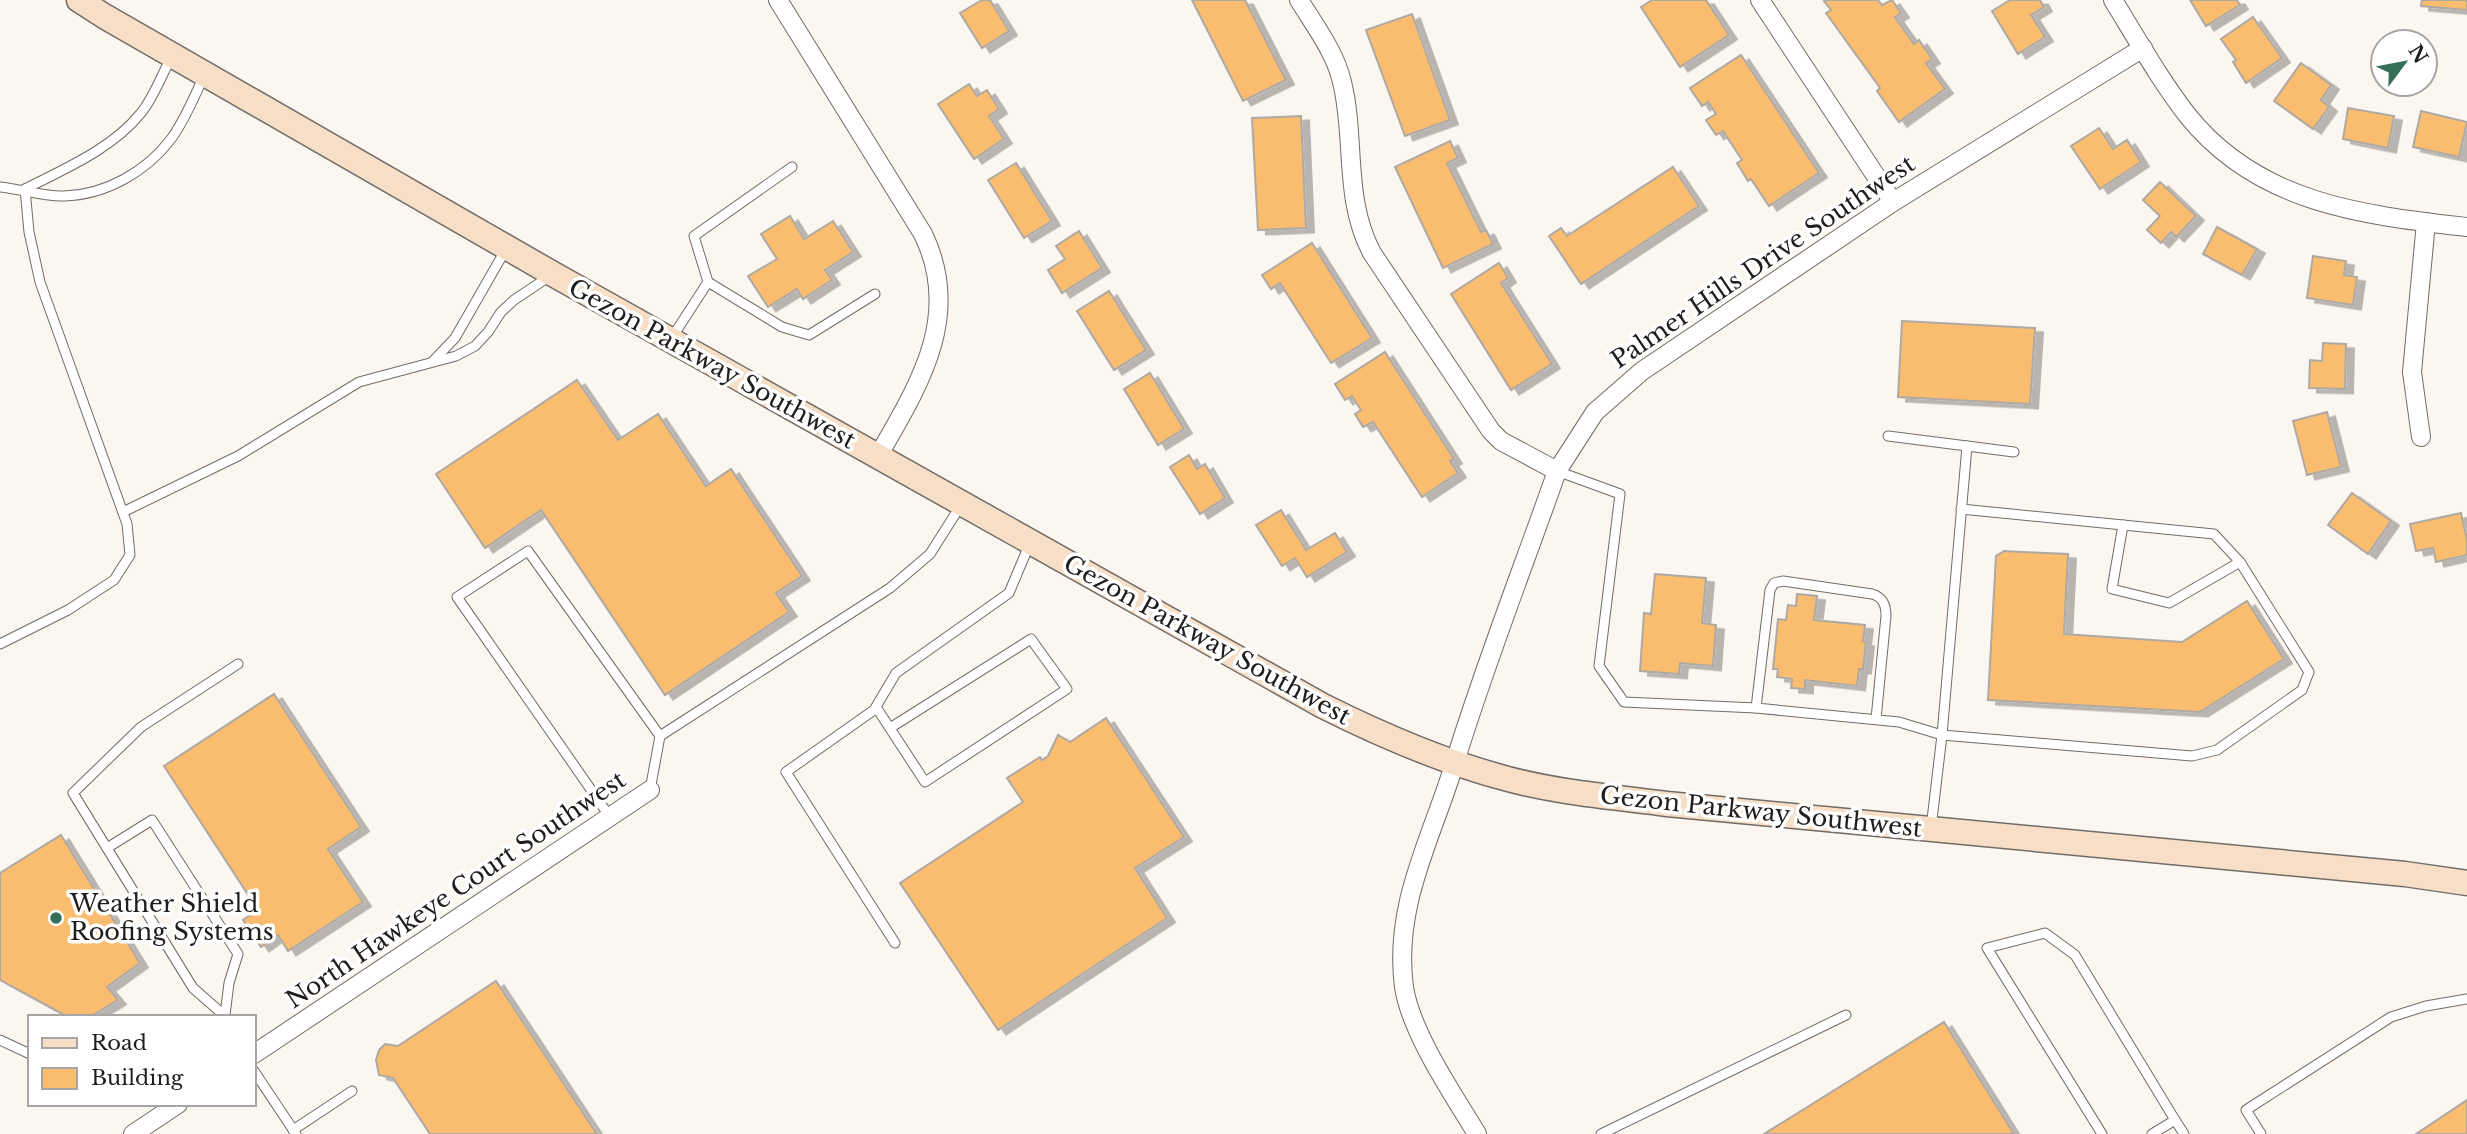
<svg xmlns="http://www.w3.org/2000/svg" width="2467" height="1134" viewBox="0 0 2467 1134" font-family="'Libre Baskerville',serif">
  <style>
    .building { fill: #fabd70; stroke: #aea9a3; stroke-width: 2; filter: url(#shadow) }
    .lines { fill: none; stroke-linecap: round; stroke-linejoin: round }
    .service-casing { stroke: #716c67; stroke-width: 11 }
    .minor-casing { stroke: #716c67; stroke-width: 20 }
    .secondary-casing { stroke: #716c67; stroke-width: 27 }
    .service { stroke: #fff; stroke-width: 9 }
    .minor { stroke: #fff; stroke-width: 18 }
    .secondary { stroke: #f6dfc6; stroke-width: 24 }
    .poi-dot { fill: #356f58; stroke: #fff; stroke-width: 2.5 }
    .labels { text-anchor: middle; stroke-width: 7; stroke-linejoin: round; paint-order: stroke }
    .street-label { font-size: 24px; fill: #201e1c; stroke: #fff }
    .poi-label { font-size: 24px; fill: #201e1c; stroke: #fff; text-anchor: start }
  </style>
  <defs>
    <filter id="shadow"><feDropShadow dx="8" dy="4.5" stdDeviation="0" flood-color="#0004"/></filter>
  </defs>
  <rect width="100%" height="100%" fill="#fcf6f0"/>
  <!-- building -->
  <g class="building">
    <polygon points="982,0 990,0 1009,31 982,48 960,13"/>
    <polygon points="1192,0 1245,0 1286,80 1243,101"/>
    <polygon points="1652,0 1706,0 1729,35 1680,67 1641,7"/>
    <polygon points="1826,0 1878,0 1882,5 1892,0 1901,13 1895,17 1914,44 1919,40 1932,59 1926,63 1945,89 1899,122 1877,91 1880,88 1826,13 1831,10 1824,1"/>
    <polygon points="2010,0 2040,0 2044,7 2031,15 2045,37 2018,54 1992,11"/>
    <polygon points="2190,0 2237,0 2240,5 2206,26"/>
    <polygon points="2422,0 2467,0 2467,10 2421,6"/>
    <polygon points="1412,14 1450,120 1405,136 1366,30"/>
    <polygon points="2253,17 2282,58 2246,83 2233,62 2236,60 2221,39"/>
    <polygon points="1741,55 1819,173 1769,206 1751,179 1748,181 1737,163 1742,160 1723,131 1716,135 1706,120 1716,114 1708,102 1702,106 1690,88"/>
    <polygon points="2301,63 2331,85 2321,100 2329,107 2313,129 2274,101"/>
    <polygon points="969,84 977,96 987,90 999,109 989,116 1004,139 974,159 938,104"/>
    <polygon points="2348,108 2394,116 2388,148 2343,139"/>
    <polygon points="2421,111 2467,122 2459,157 2413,147"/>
    <polygon points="1301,116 1306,228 1258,230 1252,118"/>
    <polygon points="2099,128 2113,149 2127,140 2141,162 2100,189 2071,146"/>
    <polygon points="1450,141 1458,158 1447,163 1481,232 1486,230 1493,244 1443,268 1395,167"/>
    <polygon points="1016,163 1052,221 1024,238 988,180"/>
    <polygon points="1673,167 1699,206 1581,284 1549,236 1561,228 1567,236"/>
    <polygon points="2160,182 2196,216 2176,237 2171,232 2161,243 2147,230 2160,216 2143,200"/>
    <polygon points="790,216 804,239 833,221 853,252 825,270 832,280 803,299 797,289 768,307 748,276 777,259 761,234"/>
    <polygon points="2217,227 2257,249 2242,275 2203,254"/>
    <polygon points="1079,231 1102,268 1062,293 1048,270 1065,259 1056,246"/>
    <polygon points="1312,243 1372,338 1331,363 1280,283 1271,289 1262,275"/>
    <polygon points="2313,256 2346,261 2344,275 2357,277 2353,305 2307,298"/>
    <polygon points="1499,263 1508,278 1501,283 1552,364 1511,390 1451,294"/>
    <polygon points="1109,291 1146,350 1114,370 1077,311"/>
    <polygon points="1902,321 2035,328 2030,404 1898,397"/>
    <polygon points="2323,343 2346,344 2345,389 2309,388 2310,360 2322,361"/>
    <polygon points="1385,352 1454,459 1450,461 1458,473 1422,497 1373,422 1363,427 1355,414 1361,410 1352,396 1345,400 1335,384"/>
    <polygon points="1150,373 1184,429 1158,445 1124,389"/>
    <polygon points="577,380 618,440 658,414 706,486 731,469 802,576 776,593 789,612 665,695 541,510 485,548 436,474"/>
    <polygon points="2327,412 2341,467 2307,475 2293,421"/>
    <polygon points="1189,455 1197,469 1205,464 1225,498 1200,514 1170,467"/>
    <polygon points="2352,493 2391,521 2368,554 2328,525"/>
    <polygon points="1281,510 1306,550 1335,533 1347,552 1307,577 1295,558 1282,566 1256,525"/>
    <polygon points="2461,513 2467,540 2467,555 2436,562 2433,548 2416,551 2410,524"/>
    <polygon points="2004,551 2068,554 2064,634 2182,642 2247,601 2284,659 2200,712 1988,700 1996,556"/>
    <polygon points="1655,574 1706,578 1702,623 1716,625 1713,666 1680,663 1679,674 1640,671 1644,613 1651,614"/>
    <polygon points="1797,594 1817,596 1814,620 1865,625 1863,641 1866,642 1863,669 1859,669 1857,686 1805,680 1805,689 1791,688 1792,679 1777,677 1778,669 1773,669 1778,619 1786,620 1788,605 1796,606"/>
    <polygon points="274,694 361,827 328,849 363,902 288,951 278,935 261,947 243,920 258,910 164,766"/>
    <polygon points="1106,718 1184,837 1135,868 1167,918 998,1030 900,883 1023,802 1007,778 1040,757 1042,760 1048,756 1058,735 1070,742"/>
    <polygon points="61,835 140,963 107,987 118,1000 90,1017 68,1017 0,980 0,873"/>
    <polygon points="496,981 597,1134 430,1134 393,1078 379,1075 376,1060 379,1050 385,1044 398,1046"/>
    <polygon points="1944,1022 2014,1134 1764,1134"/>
    <polygon points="2467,1100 2467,1134 2416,1134"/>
  </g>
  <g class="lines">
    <!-- service casing -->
    <g class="service-casing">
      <g id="service">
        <path d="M0,187C20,189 45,197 64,196C106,195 147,171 171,139C185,120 194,97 204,76"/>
        <path d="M25,189C64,169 112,149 141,113C154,97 162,74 172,56"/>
        <polyline points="708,282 782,327 809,335 875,294"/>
        <polyline points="671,339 708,282 694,236 792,167"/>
        <polyline points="434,360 455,338 506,249"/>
        <polyline points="1888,436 1967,446"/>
        <polyline points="1557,471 1620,494 1599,666 1624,702 1756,708"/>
        <polyline points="123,512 238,456 359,382 456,356 475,346 488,332 501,312 514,300 550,276"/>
        <polyline points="2123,525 2112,589 2169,603 2240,562"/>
        <polyline points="0,644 68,610 114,580 130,555 127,524 40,282 29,232 25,189"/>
        <polyline points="876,707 925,782 1067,689 1031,639 890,728"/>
        <path d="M1876,719L1886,616C1886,605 1883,597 1872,594L1783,581L1774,583L1770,590L1756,708L1899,722L1942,735L2192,756L2217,750L2302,690L2309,672L2240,562L2214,534L1961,509"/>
        <polyline points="650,790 660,736"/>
        <polyline points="610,817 457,597 528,551 660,736 890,588 930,554 961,505"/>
        <polyline points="1931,828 1942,735 1967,446 2014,452"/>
        <polyline points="107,848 152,820 238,954 229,983 225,1015"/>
        <polyline points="895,943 786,772 874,710 896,673 1009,593 1030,543"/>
        <polyline points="226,1017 193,988 73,793 141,727 238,664"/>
        <polyline points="0,1040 30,1054"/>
        <polyline points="254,1071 296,1134"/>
        <polyline points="293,1130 352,1091"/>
        <polyline points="1601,1134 1846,1015"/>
        <polyline points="2102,1134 1987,948 2045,933 2075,955 2175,1120"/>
        <polyline points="2152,1134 2175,1120 2184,1134"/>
        <polyline points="2261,1134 2246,1110 2391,1017 2426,1006 2467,999"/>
      </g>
    </g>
    <!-- minor casing -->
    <g class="minor-casing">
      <g id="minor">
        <path d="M778,0L923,234C963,316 919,385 878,456"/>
        <path d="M1299,0C1315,26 1335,52 1342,82C1356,139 1343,199 1372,253L1491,431L1501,441L1557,471"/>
        <polyline points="1760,0 1893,202"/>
        <path d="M2113,0C2137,39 2160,80 2188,116C2259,204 2363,215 2467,227"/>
        <polyline points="2421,437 2412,372 2426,222"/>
        <polyline points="254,1054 650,790"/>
        <polyline points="133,1134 178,1104"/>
        <path d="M1477,1134C1453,1094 1411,1033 1404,987C1393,905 1432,838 1455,762C1485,664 1523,568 1557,471L1595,412L1642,371L1893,202L2143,48"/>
      </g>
    </g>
    <!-- secondary casing -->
    <g class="secondary-casing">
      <path id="secondary" d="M79,0L104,16L553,274L1323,706C1383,736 1443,762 1508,779C1560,793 1614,797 1667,804L2405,874L2467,883"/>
    </g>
    <!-- service -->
    <use href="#service" class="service"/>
    <!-- minor -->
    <use href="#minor" class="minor"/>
    <!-- secondary -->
    <use href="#secondary" class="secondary"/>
  </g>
  <!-- markers -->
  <circle class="poi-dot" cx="56" cy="918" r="7"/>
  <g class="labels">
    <!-- street labels -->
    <g class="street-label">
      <text transform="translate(1763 262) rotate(-34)" y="8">Palmer Hills Drive Southwest</text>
      <text transform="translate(712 364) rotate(29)" y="8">Gezon Parkway Southwest</text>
      <text transform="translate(1207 640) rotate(29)" y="8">Gezon Parkway Southwest</text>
      <text transform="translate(1761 812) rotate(6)" y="8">Gezon Parkway Southwest</text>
      <text transform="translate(456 890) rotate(-34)" y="8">North Hawkeye Court Southwest</text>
    </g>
    <!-- poi labels -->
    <g class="poi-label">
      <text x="70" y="912">Weather Shield<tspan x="70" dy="28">Roofing Systems</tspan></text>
    </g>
  </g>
  <!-- legend -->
  <rect x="28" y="1015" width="228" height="91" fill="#ffffff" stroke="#a6a5a4" stroke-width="2"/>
  <rect x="42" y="1038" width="35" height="10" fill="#f6dfc6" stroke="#a6a5a4" stroke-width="2"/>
  <text x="91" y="1050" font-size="21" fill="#201e1c">Road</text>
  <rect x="42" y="1068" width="35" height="21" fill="#fabd70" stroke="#a6a5a4" stroke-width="2"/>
  <text x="91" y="1085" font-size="21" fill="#201e1c">Building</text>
  <!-- north arrow -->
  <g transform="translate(2404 63) rotate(58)"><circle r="33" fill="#ffffff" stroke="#a6a5a4" stroke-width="2"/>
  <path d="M0-5L12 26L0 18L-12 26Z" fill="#356f58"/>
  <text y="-10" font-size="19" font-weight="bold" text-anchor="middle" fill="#201e1c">N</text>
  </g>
</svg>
